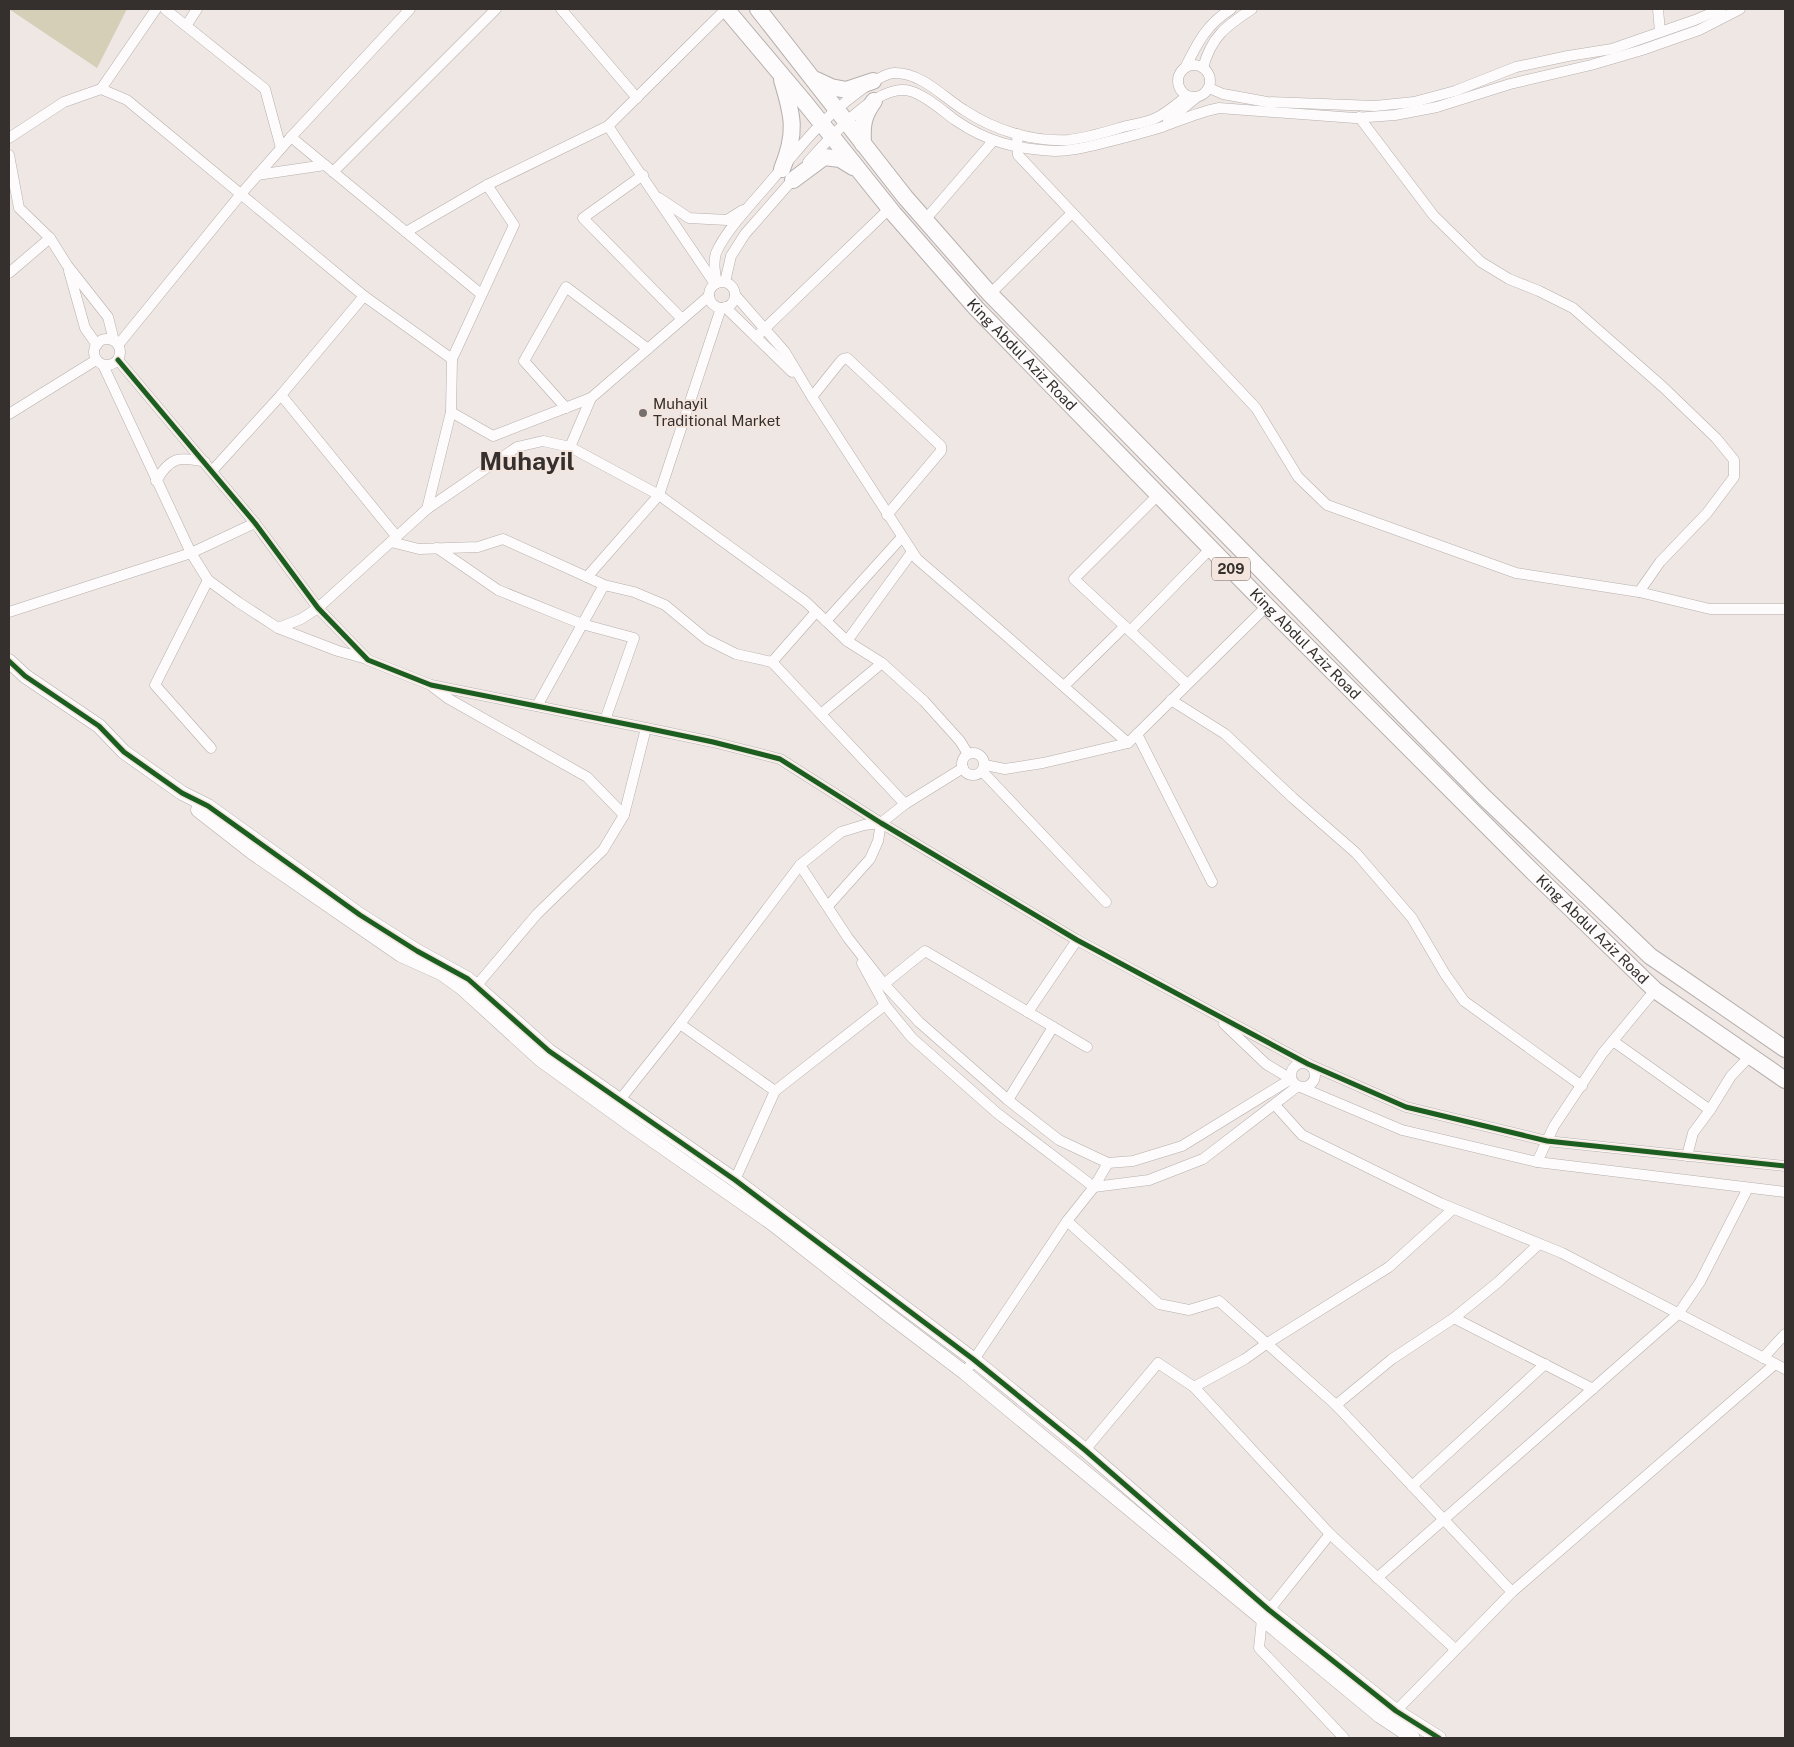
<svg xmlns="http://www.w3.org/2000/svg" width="1794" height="1747" viewBox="0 0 1794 1747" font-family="'Public Sans',sans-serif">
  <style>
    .green { fill: #d4cfb6 }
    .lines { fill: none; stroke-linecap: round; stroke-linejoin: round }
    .minor-casing { stroke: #b6afad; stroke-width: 11 }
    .tertiary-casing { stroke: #b6afad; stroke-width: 15 }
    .primary-casing { stroke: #b6afad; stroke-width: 18 }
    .minor { stroke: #fdfbfb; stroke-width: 10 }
    .tertiary { stroke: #fdfbfb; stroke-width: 14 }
    .primary { stroke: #fdfbfb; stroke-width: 16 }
    .cycleway-casing { stroke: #f4e6df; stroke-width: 8 }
    .cycleway { stroke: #1b5e20; stroke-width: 5 }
    .poi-dot { fill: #76706d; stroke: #f4e6df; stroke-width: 2 }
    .labels { text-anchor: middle; stroke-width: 4; stroke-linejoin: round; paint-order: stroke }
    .shield { fill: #f4e6df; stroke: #6e6762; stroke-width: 1 }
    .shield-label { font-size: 14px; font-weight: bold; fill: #35302d }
    .street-label { font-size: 15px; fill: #35302d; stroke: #f4e6df }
    .poi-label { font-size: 15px; fill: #35302d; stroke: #f4e6df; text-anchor: start }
    .town-label { font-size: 25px; font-weight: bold; fill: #35302d; stroke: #f4e6df }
  </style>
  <rect width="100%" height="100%" fill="#efe7e4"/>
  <!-- green -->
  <polygon class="green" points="9,9 127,9 97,68"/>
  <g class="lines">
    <!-- minor casing -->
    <g class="minor-casing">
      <g id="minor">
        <polyline points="165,9 265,89 281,148"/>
        <polyline points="561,9 637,98"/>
        <polyline points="1658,9 1660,32"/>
        <polyline points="186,26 197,9"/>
        <circle cx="1194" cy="81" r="16"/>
        <path d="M1185,68C1198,42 1206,25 1231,9"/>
        <path d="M1203,68C1211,37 1226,26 1252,9"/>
        <polyline points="1209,88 1223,94 1267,102 1375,106 1414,102 1455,91 1516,67 1568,56 1612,49 1695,20 1721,9"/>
        <polyline points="101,89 156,9"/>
        <polyline points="1359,117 1434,216 1481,262 1509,279 1539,291 1573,308 1663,387 1716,438 1734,460 1734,477 1707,513 1660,562 1639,592"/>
        <polyline points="1168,121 1197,97"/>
        <polyline points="608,126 715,284"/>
        <polyline points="1017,134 1018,155 1256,408 1298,477 1327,505 1516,573 1639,592 1710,609 1785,609"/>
        <polyline points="291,137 481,294"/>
        <polyline points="9,138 64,102 101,89 127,100 364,296 452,359 451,412 427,509 517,447 543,441 570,447 659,495 806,602 847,641 882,663 924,701 960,741 968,754"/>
        <polyline points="9,155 19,208 50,238 67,265 108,317 114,341"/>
        <path d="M808,162C828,140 877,82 910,91C925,95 943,111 955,120C987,142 1016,149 1055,151C1070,151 1088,147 1103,143C1123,138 1143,133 1162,127C1181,120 1199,112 1219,108L1355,118L1395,115L1437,107L1510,84L1591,65L1642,50L1699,30L1740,9"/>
        <polyline points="333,172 496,9"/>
        <polyline points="257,175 325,165"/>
        <polyline points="643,175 583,218 682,319"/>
        <polyline points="659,198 689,218 727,220 743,210"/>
        <polyline points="925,220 993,141"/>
        <polyline points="406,232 487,185 608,126 726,9"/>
        <polyline points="69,271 85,328 97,345"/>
        <polyline points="9,273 50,238"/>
        <circle cx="722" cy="295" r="13"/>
        <polyline points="725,282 731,256 745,234 795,177"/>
        <path d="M717,283C715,273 713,263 716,253C726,229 759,196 776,175C791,158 805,140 821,124C835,110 877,73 895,73C922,73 943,97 964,110C994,130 1032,142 1068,140C1087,138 1106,132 1123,127C1134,124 1146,123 1156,118C1167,113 1178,103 1187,96"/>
        <polyline points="990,294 1072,213"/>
        <polyline points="735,295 785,352 812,397 917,559 1002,632 1128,743"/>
        <polyline points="725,307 792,372"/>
        <polyline points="756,337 890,208"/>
        <circle cx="107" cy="352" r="13"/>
        <polyline points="118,345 241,194 291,137 410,9"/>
        <polyline points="452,359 514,225 487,185"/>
        <polyline points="118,360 255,523 318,608 368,660 431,685 646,728 713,742 780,759 881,823 1077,940 1308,1064 1406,1107 1547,1141 1785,1166"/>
        <polyline points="281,395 397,537"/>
        <polyline points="812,397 840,362 843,359 847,358 941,446 941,451 887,515"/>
        <polyline points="566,408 524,361 566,287 648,349"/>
        <polyline points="451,412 493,436 591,398"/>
        <polyline points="9,414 96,360"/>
        <polyline points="570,447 591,398 709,296"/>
        <polyline points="212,471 281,395 364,296"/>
        <path d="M156,481C170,457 179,456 205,462"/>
        <polyline points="1158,495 1074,579 1187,684"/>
        <polyline points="255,523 191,553 208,580 238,602 278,628 338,651 367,659"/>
        <polyline points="391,542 419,549 478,547 503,539 587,577 659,495 721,308"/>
        <polyline points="437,548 498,590 582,624 634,638 605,720"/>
        <polyline points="587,577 604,585 634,592 665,605 706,639 736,654 772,662"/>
        <polyline points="208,580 155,685 211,748"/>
        <polyline points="9,612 191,553 103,365"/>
        <polyline points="816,612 772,662 905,804"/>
        <polyline points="826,621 902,537"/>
        <polyline points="278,628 301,619 318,608 427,509"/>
        <polyline points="1130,631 1211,548"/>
        <polyline points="847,641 912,552"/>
        <polyline points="1064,686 1125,626"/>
        <polyline points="433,687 449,699 587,777 624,815"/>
        <polyline points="1171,700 1225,734 1293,798 1356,853 1412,918 1445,974 1464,1001 1582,1086"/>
        <polyline points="537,706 604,585"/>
        <polyline points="822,713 882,663"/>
        <polyline points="1137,734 1212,882"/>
        <circle cx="973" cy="764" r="11"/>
        <polyline points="985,765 1005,769 1043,763 1128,743 1267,606"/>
        <polyline points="982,771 1106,902"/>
        <polyline points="800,865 848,938 884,984 919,1022 1008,1100 1059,1140 1108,1163 1133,1161 1182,1146 1291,1079 1266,1064 1224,1024"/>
        <polyline points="828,906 870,859 878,841 881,823"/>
        <polyline points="862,963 885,1005 912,1038 997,1113 1094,1187 1067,1221 965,1373"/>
        <polyline points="884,984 925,951 1087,1047"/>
        <polyline points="472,991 537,914 603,850 624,815 646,728"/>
        <polyline points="1028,1012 1077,940"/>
        <polyline points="680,1024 775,1091 885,1005"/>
        <polyline points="1613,1041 1710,1110"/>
        <circle cx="1303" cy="1075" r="12"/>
        <polyline points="1008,1100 1053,1027"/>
        <polyline points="619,1101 680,1024 800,865 841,832 864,825 881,823 905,804 963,768"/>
        <polyline points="1275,1105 1302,1135 1440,1203 1562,1253 1785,1369"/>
        <polyline points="1687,1156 1693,1133 1710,1110 1731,1076 1750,1056"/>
        <polyline points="1537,1162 1554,1126 1602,1054 1655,990"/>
        <polyline points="735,1180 775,1091"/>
        <polyline points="1094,1187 1149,1180 1203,1159 1298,1086 1402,1130 1537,1162 1785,1192"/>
        <polyline points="1094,1187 1108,1163"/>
        <polyline points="1067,1221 1159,1304 1189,1310 1219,1301 1336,1405 1512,1592"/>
        <polyline points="1454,1318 1593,1389"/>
        <polyline points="1763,1358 1785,1334"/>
        <polyline points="1194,1387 1245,1359 1266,1344 1389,1267 1453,1209"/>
        <polyline points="1336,1405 1392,1359 1454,1318 1497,1283 1539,1244"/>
        <polyline points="1085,1450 1158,1363 1194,1387 1330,1534 1455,1649"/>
        <polyline points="1412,1486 1545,1364"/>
        <polyline points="1330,1534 1262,1619 1259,1648 1344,1738"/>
        <polyline points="1377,1578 1678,1314 1700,1282 1748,1188"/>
        <polyline points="1396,1711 1512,1592 1775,1364"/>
      </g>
    </g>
    <!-- tertiary casing -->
    <g class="tertiary-casing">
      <g id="tertiary">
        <polyline points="9,661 25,676 99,726 124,752 182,793 208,806 360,915 417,951 468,979 549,1051 735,1180 973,1359 1085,1450 1269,1610 1396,1711 1439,1738"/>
        <polyline points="198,810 253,853 401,955 441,973 462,988 541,1060 634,1127 773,1224 890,1316 965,1373 1380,1716 1413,1738"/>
      </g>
    </g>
    <!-- primary casing -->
    <g class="primary-casing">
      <g id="primary">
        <path id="s1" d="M726,9L806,104L894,214L976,308L1267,606L1535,874L1655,990L1785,1080"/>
        <polyline points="758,9 905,197 990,294 1484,797 1650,956 1785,1049"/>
        <path d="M782,80C793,116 797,133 782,169"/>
        <polyline points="816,80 831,87 846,90 873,81"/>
        <path d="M863,144C862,125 863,116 874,101"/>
        <polyline points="793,180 824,157 840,159 853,167"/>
      </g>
    </g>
    <!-- minor -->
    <use href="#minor" class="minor"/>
    <!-- tertiary -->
    <use href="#tertiary" class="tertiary"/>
    <!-- primary -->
    <use href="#primary" class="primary"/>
    <!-- cycleway casing -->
    <g class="cycleway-casing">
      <g id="cycleway">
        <polyline points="118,360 255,523 318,608 368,660 431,685 646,728 713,742 780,759 881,823 1077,940 1308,1064 1406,1107 1547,1141 1785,1166"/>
        <polyline points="9,661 25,676 99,726 124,752 182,793 208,806 360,915 417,951 468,979 549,1051 735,1180 973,1359 1085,1450 1269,1610 1396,1711 1439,1738"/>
      </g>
    </g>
    <!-- cycleway -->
    <use href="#cycleway" class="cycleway"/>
  </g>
  <!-- markers -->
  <circle class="poi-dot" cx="643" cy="413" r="5"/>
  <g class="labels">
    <!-- shield labels -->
    <rect class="shield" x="1212" y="557.5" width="38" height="23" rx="4"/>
    <g class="shield-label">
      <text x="1231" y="574">209</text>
    </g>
    <!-- street labels -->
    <g class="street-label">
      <text dy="5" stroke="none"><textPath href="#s1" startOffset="455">King Abdul Aziz Road</textPath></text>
      <text dy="5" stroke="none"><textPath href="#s1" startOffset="860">King Abdul Aziz Road</textPath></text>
      <text dy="5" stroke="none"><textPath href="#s1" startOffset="1265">King Abdul Aziz Road</textPath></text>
    </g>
    <!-- poi labels -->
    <g class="poi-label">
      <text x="653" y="409">Muhayil<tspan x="653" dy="17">Traditional Market</tspan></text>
    </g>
    <!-- town labels -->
    <g class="town-label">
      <text x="527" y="470">Muhayil</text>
    </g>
  </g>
  <!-- border -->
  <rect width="1794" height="1747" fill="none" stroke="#35302d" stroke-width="20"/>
</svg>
